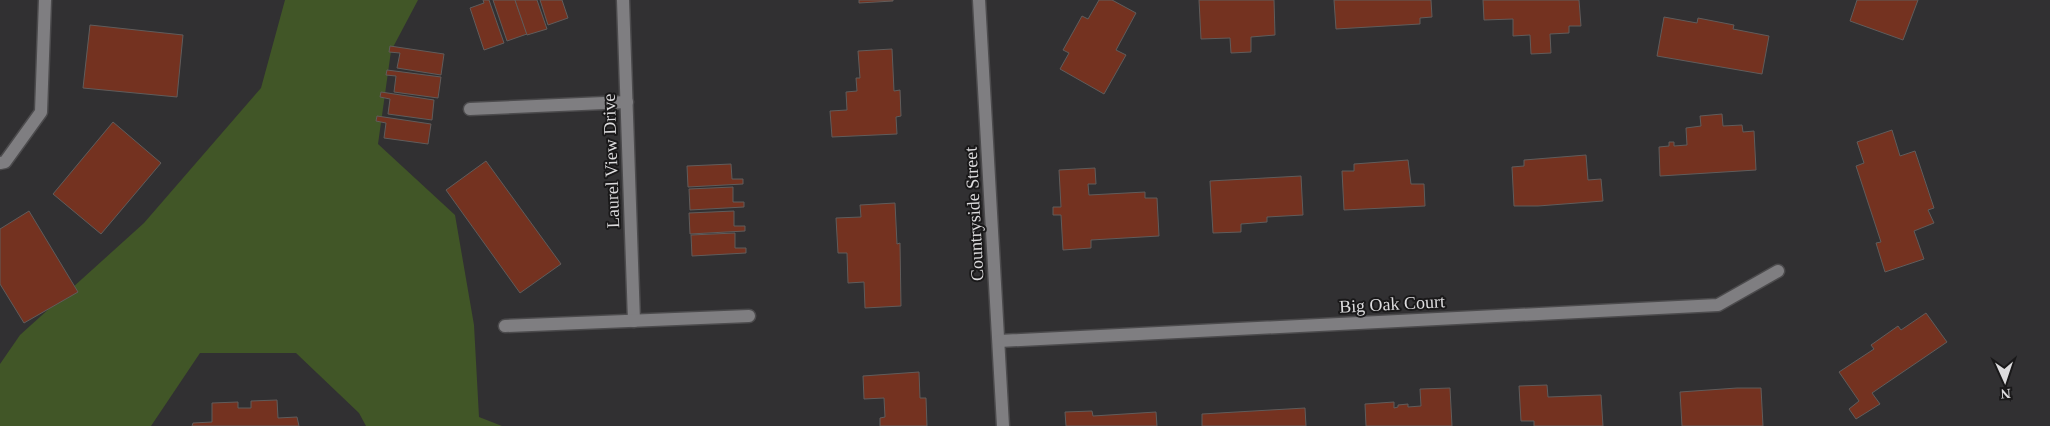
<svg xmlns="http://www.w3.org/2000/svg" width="2050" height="426" viewBox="0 0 2050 426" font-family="Georgia,serif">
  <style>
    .green { fill: #415627 }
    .building { fill: #743220; stroke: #605c5b }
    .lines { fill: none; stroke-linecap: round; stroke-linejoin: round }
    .service-casing { stroke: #4c4b4d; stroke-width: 15 }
    .minor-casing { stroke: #4c4b4d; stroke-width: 15 }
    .service { stroke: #7f7e81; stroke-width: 12 }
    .minor { stroke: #7f7e81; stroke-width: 12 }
    .labels { text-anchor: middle; stroke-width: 4; stroke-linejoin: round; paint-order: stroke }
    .street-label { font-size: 18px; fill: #dddcde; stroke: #191819 }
  </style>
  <rect width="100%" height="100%" fill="#313032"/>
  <!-- green -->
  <polygon class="green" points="285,0 418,0 391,51 378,144 455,215 474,325 479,417 502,426 366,426 359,413 296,353 200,353 151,426 0,426 0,364 20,335 144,223 261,88"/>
  <!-- building -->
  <g class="building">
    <polygon points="483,0 489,0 504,43 484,50 470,8 484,3"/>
    <polygon points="493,0 515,0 527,34 507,41"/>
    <polygon points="515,0 537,0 547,29 527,35"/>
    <polygon points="540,0 562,0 568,18 548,25"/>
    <polygon points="859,0 893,0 893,1 859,3"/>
    <polygon points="1099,0 1112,0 1136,13 1116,50 1126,55 1104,94 1060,69 1069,53 1063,50 1082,16 1088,19"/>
    <polygon points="1199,0 1274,0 1275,35 1251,37 1251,52 1231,53 1230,38 1201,39"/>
    <polygon points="1334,0 1431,0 1432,17 1420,18 1420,24 1336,29"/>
    <polygon points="1483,0 1579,0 1581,26 1569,26 1569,33 1550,34 1551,53 1531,54 1530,35 1513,36 1513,19 1484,20"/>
    <polygon points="1857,0 1918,0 1903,40 1850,21"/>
    <polygon points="1664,17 1697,23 1698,18 1734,25 1733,29 1769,36 1762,74 1657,56"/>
    <polygon points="90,25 183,35 177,97 83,88"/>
    <polygon points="390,46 444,54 441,75 397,68 400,53 389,52"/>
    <polygon points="892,49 894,91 900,90 901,116 896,117 897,134 832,137 830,111 847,110 846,92 857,91 856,78 860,78 858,51"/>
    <polygon points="387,70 441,77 438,98 394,92 396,76 386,75"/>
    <polygon points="381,92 434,100 432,120 388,114 390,99 380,97"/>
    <polygon points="1722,114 1723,126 1742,125 1743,132 1754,131 1756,170 1660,176 1659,147 1669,146 1669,142 1674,142 1674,146 1687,145 1686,128 1701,126 1700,116"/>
    <polygon points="377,116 431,124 428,144 384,138 386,123 376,121"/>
    <polygon points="113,122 161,163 101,234 53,194"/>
    <polygon points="1892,130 1900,156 1915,151 1934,208 1928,210 1934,223 1914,231 1924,259 1885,272 1876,243 1881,242 1856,166 1864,163 1857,142"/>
    <polygon points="1586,155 1588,180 1601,179 1603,201 1538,206 1514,206 1512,167 1524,166 1524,160"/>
    <polygon points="1408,160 1411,184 1424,184 1425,206 1344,210 1342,171 1354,171 1354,164"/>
    <polygon points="486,161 561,264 520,293 446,190"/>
    <polygon points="731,164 732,179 743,179 743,184 688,187 687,166"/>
    <polygon points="1095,168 1096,184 1088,184 1089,195 1145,192 1145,198 1157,198 1159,236 1091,240 1091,248 1063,250 1061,215 1053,215 1053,207 1061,207 1059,170"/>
    <polygon points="1301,176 1303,215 1267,217 1267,222 1241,224 1241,232 1213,233 1210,181"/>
    <polygon points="733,187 733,202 744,202 744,207 690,210 689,189"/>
    <polygon points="895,203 897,244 900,243 901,306 865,308 864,282 848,283 847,253 838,253 836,218 861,217 860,205"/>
    <polygon points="29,211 78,292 24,323 0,284 0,229"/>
    <polygon points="734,211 734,226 745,226 745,231 690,234 689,213"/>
    <polygon points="735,233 735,248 746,248 746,253 692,256 691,235"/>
    <polygon points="1926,313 1947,342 1872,393 1880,404 1856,419 1849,409 1859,401 1839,372 1874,349 1871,345 1898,326 1901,330"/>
    <polygon points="919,372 920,398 926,398 927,426 880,426 880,418 885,417 884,398 864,399 863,376"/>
    <polygon points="1547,385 1548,397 1601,395 1603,426 1534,426 1534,421 1521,421 1519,386"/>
    <polygon points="1450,388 1452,426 1366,426 1365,404 1394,402 1394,408 1398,407 1398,405 1408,404 1408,407 1421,406 1420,389"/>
    <polygon points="1737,388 1761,388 1763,426 1682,426 1680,392"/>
    <polygon points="277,400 278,418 297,417 299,426 192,426 193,423 212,422 212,403 238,402 238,408 251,408 251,401"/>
    <polygon points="1305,408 1306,426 1202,426 1202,414"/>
    <polygon points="1092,411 1093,416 1156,412 1157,426 1066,426 1065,412"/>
  </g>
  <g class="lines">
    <!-- service casing -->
    <g class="service-casing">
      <polyline id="service" points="470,109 627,102"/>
    </g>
    <!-- minor casing -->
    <g class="minor-casing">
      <g id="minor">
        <polyline points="623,0 634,321"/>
        <polyline points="979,0 1003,426"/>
        <polyline points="0,163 5,162 41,112 45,0"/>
        <polyline points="505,326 749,316"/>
        <polyline points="999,341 1718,305 1778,271"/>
      </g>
    </g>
    <!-- service -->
    <use href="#service" class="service"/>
    <!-- minor -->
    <use href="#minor" class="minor"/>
  </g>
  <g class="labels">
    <!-- street labels -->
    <g class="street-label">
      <text transform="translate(611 161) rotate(-92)" y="6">Laurel View Drive</text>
      <text transform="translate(974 214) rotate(-93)" y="6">Countryside Street</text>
      <text transform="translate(1392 304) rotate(-3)" y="6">Big Oak Court</text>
    </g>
  </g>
  <!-- north arrow -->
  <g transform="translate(2005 381) rotate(177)" stroke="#191819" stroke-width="4" paint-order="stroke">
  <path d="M0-4L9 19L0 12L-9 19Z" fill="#dddcde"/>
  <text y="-8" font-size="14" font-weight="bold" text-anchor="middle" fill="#dddcde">N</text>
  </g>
</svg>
